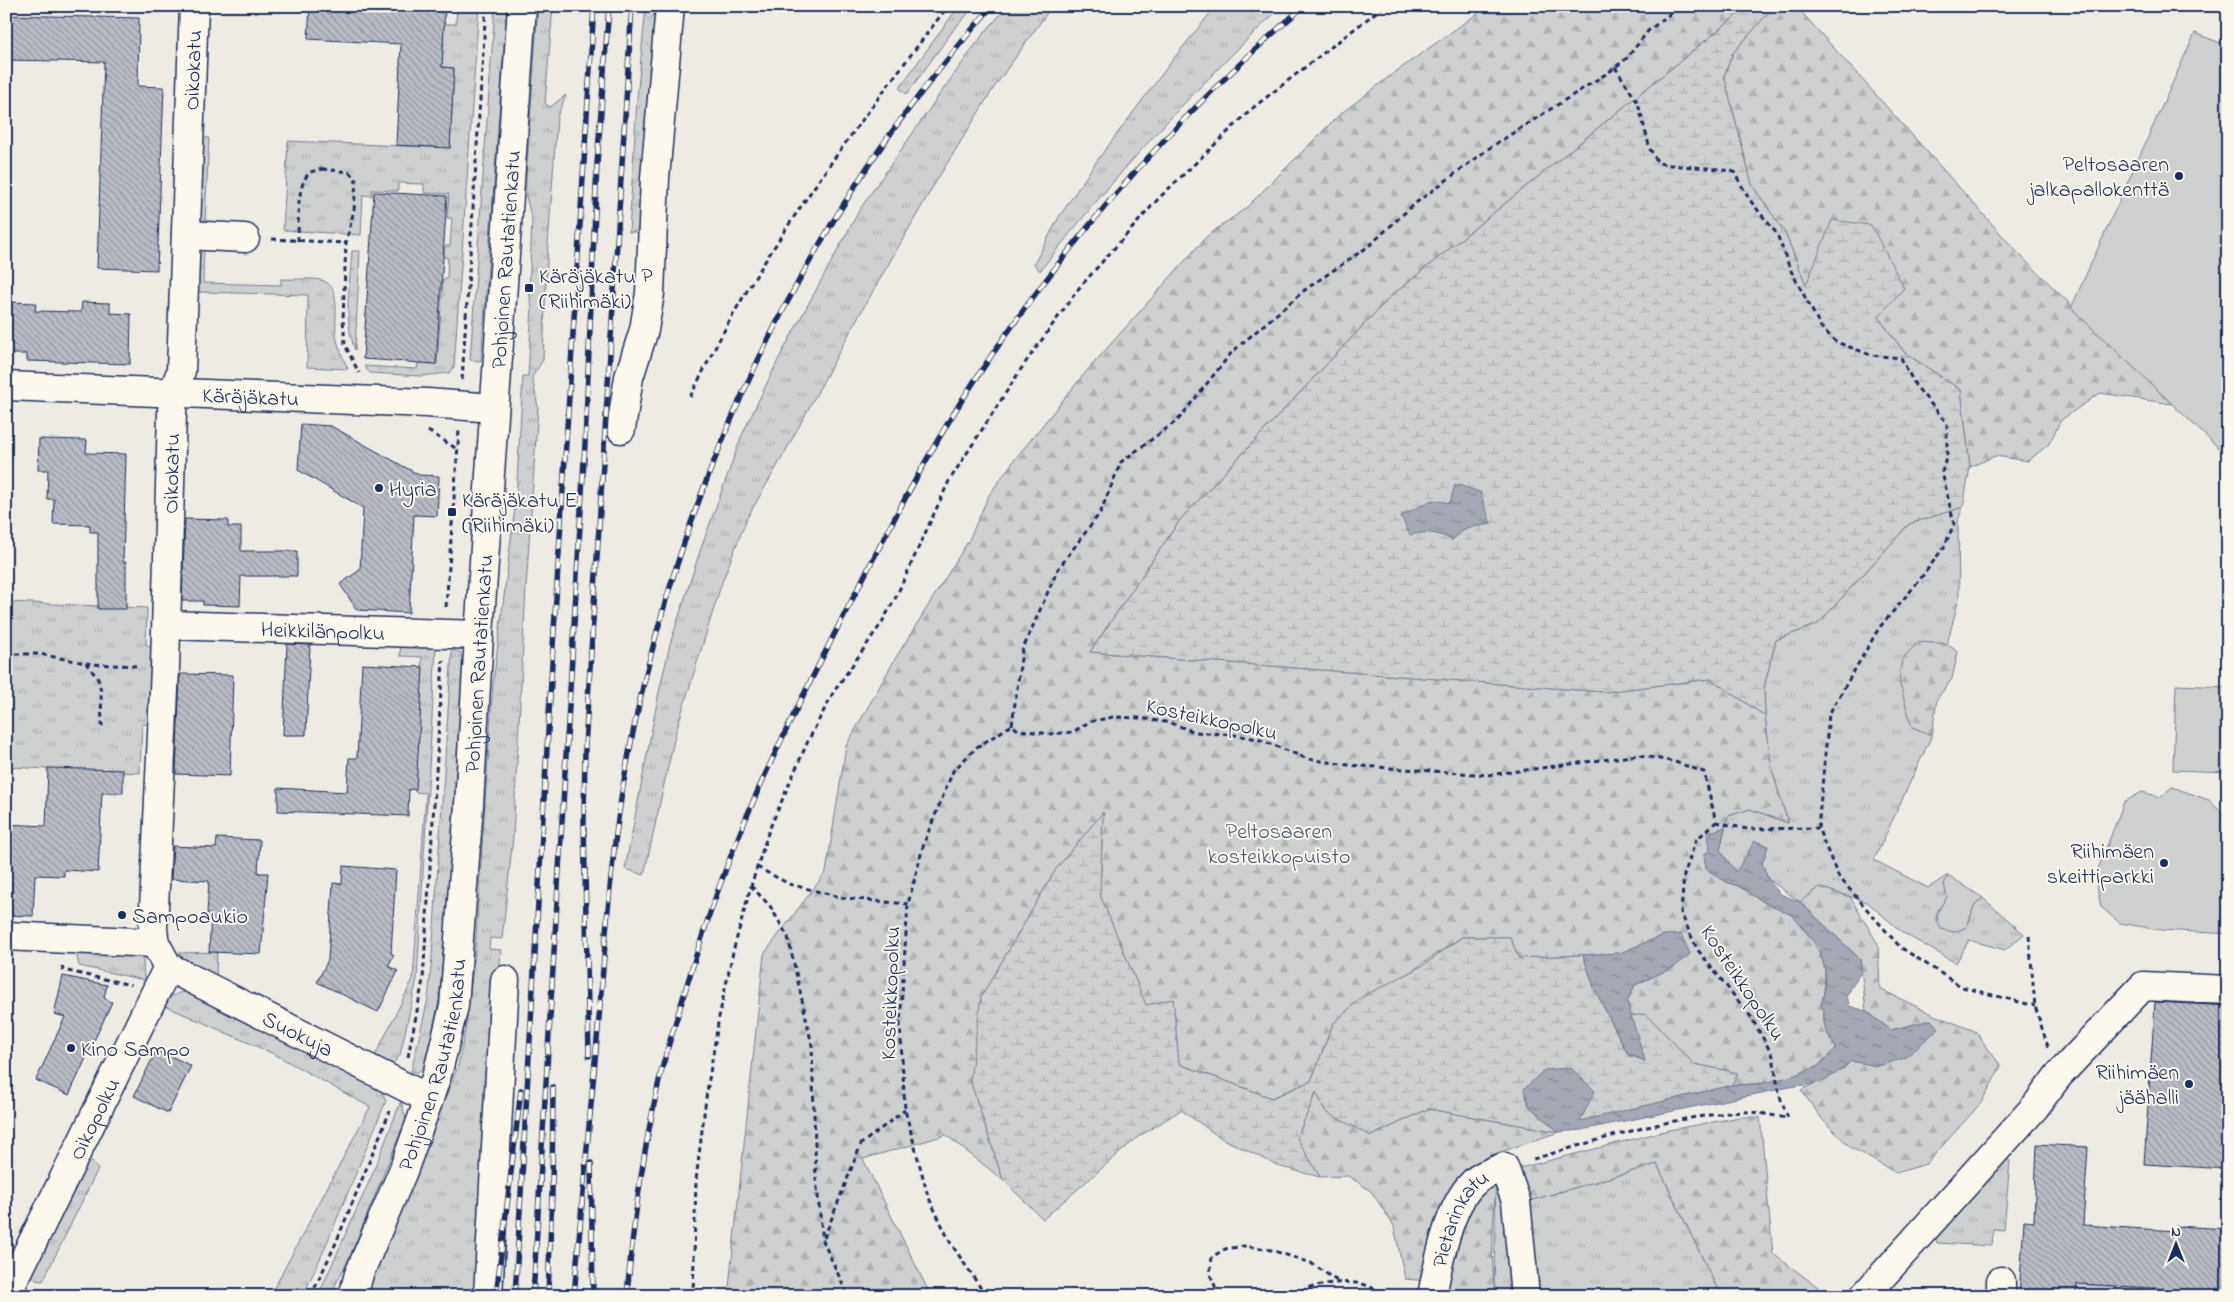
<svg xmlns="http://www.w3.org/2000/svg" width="2234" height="1302" viewBox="0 0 2234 1302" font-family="'Indie Flower',sans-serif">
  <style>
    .grass { fill: url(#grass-tufts); stroke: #747f96 }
    .forest { fill: url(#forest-firs); stroke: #747f96 }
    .wetland { fill: url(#wetland-marsh); stroke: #747f96; fill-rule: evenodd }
    .pitch { fill: #cecfcf; stroke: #747f96 }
    .water { fill: url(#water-ripples); stroke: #6d7892 }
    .building { fill: url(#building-back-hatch); stroke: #1b2f5e }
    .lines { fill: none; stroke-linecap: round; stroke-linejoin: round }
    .minor-casing { stroke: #1b2f5e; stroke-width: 31 }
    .path { stroke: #1b2f5e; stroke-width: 3; stroke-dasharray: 5 4; stroke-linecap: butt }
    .minor { stroke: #fbf7ec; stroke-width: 28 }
    .rail-casing { stroke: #1b2f5e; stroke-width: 5.5 }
    .rail { stroke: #fbf7ec; stroke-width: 4; stroke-dasharray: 11; stroke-linecap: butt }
    .poi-dot { fill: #1b2f5e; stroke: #fbf7ec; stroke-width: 2 }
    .labels { text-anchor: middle; stroke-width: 4; stroke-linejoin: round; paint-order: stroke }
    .street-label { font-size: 22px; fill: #1b2f5e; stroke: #fbf7ec }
    .poi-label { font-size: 22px; fill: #1b2f5e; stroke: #fbf7ec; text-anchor: start }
    .park-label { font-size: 22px; fill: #48577a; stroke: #fbf7ec }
  </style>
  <defs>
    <pattern id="grass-tufts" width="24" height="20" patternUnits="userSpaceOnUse" patternTransform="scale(1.25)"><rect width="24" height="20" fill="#cecfcf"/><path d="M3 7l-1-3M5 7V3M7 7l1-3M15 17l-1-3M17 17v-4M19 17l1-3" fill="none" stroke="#b0b2b4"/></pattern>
    <pattern id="forest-firs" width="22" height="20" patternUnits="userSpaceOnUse" patternTransform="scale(1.25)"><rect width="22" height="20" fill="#cecfcf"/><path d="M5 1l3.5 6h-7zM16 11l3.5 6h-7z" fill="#b0b2b4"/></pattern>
    <pattern id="wetland-marsh" width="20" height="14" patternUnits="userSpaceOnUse" patternTransform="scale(1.25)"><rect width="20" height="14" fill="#cecfcf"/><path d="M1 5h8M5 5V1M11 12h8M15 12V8" fill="none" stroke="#b0b2b4"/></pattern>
    <pattern id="water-ripples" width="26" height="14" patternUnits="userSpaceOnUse" patternTransform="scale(1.25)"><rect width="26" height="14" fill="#a3a8b4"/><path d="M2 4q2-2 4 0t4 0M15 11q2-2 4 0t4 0" fill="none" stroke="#848996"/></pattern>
    <pattern id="building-back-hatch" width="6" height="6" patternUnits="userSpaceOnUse" patternTransform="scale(1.25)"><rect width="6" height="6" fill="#b9bcc3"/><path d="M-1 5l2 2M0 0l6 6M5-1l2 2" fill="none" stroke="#9699a2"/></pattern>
  </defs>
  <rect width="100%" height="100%" fill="#eeebe4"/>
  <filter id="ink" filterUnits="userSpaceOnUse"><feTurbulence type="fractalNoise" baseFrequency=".02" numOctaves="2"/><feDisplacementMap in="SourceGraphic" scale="10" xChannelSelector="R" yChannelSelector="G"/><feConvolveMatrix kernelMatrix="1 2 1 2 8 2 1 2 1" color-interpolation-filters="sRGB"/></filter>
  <g filter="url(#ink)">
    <!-- grass -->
    <g class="grass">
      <polygon points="457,6 479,6 454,367 449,373 421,376 370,373 364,366 417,369 418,363 437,364 443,279 447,279 448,258 444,257 445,246 450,246 452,218 447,218 449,194 424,193 424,184 398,183 398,191 372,190 372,196 363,195 361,235 283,230 288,141 450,148 454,68 442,67 444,24 456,24"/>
      <polygon points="495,6 507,6 481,361 470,360"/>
      <polygon points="538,6 553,6 545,103 550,107 566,95 557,117 547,260 543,360 532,377 538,407 526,588 513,837 502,939 490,938 489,949 501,950 488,1128 483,1296 366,1296 458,1066 466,1026 475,951 493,684 516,499 523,376 528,376 532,308 529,292 532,220 526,196 526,178"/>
      <polygon points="646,6 659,6 644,232 629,232 637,99"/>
      <polygon points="959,6 975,6 954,29 907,94 899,88"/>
      <polygon points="1008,6 1052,6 995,86 935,183 853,326 783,456 747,518 722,582 676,731 644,875 625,869 659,692 670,644 700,551 742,435 779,358 860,209 937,98 984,33"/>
      <path d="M1216,6H1283C1259,27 1237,50 1214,73C1152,135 1095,201 1040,271L1034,264L1059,217L1096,162L1174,58Z"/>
      <polygon points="203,138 209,138 205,223 199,223"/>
      <path d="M199,245H204L203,283L281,285V279C294,280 312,277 324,281C342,289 334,320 336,335C338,347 343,358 348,369L307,367L308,295L198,292Z"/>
      <path d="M352,251H360L355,350C343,319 350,283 352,251Z"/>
      <polygon points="1963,507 1958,520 1959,598 1947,644 1918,642 1912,727 1932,735 1874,860 1928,888 1948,875 1944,884 1947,897 1937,912 1936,920 1967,927 1974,906 1983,898 2024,934 2005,950 1969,940 1956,963 1903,933 1867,902 1819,887 1800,902 1768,879 1762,864 1768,846 1755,841 1736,873 1720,850 1728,816 1750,809 1788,823 1772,770 1765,716 1764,687 1776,640 1818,624 1909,524"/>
      <polygon points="6,602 147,608 146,644 156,651 152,725 142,724 140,773 6,767"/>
      <polygon points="401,640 436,647 417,979 400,1055 392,1065 374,1058 413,979 426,793 415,792 422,657 400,656"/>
      <polygon points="452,650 460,652 463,662 444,958 439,1001 424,1068 418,1072 411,1072 428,999 432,957"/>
      <polygon points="76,952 138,955 143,959 144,980 79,966"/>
      <polygon points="217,952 216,977 182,959 179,953"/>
      <polygon points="182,992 193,992 360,1078 382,1092 386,1101 324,1250 303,1296 270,1296 370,1107 272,1053 163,1005 172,996"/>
      <polygon points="401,1101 406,1119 351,1254 330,1296 318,1296 372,1175"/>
      <polygon points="2006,1158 2010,1161 2004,1230 1993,1229 1992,1246 1937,1243 1935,1237"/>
      <polygon points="86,1161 92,1161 98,1169 43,1281 36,1280 31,1274"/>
      <polygon points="1657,1164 1716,1286 1728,1296 1531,1296 1525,1202"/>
      <polygon points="1496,1181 1505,1197 1515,1296 1496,1296 1494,1285"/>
      <polygon points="2077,1284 2144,1288 2144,1296 2076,1296"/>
    </g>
    <!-- forest -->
    <g class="forest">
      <path d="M1488,6H1748L1390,297L1180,520L1090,652L1604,692L1711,679L1765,716L1772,770L1788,823L1750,809L1728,816L1725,827L1708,834L1728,883C1742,886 1752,895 1765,903C1773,908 1785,910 1793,916C1797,920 1801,926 1805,931C1826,956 1829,974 1821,1006L1824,1010C1822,1026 1828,1035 1836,1048C1830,1054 1824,1063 1816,1067C1792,1082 1760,1084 1732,1085L1738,1073L1694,1064L1646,1015L1630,1016L1627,1002L1635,985L1674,967L1664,935L1620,953L1518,958L1510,937H1462L1333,1024L1311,1081L1272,1098L1179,1064L1173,999L1146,1006L1100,895L1103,813L970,1080L1003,1180L946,1135L863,1159L931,1296H728L764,954L826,872L846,746L895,659L969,540L989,495L1015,459L1085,373L1207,236L1246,208L1339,115L1394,73Z"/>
      <polygon points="1774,6 1796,6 2019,254 2172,404 2100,393 2061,420 2049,444 2028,461 1995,456 1970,467 1961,390 1905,353 1878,317 1806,285 1785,233 1752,185 1724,76 1733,53"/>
      <polygon points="1918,642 1947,644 1958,652 1952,679 1937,699 1932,735 1912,727 1899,681 1902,659"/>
      <polygon points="1819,887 1850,897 1878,944 1880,989 1934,1015 1975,1031 2001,1066 1981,1103 1926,1164 1896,1173 1850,1147 1822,1119 1801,1090 1843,1069 1851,1061 1878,1066 1931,1020 1891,1030 1866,1011 1860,959 1800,902"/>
      <polygon points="1316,1092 1371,1136 1428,1109 1559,1132 1489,1156 1469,1173 1426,1281 1405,1279 1394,1226 1371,1191 1348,1176 1320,1177 1297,1138"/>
      <polygon points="1740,1117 1760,1117 1773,1254 1818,1287 1799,1296 1728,1296 1716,1286 1657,1164 1525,1202 1516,1169 1669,1130"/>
      <path d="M1496,1181C1494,1218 1489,1259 1496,1296H1440L1466,1202Z"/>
    </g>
    <!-- wetland -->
    <g class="wetland">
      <path d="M1748,6H1762L1770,11L1733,53L1724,76L1752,185L1785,233L1806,285L1832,220L1871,225L1904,288L1878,317L1905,353L1961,390L1970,467L1963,507L1909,524L1818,624L1776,640L1764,687L1765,716L1711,679L1604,692L1090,652L1180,520L1390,297ZM1450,503L1491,524L1466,528L1452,540L1442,535L1424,531Z"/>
      <polygon points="1103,812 1100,895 1146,1005 1173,999 1179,1064 1272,1098 1311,1081 1333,1024 1362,997 1424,965 1462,937 1510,937 1519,958 1583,955 1595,990 1628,1055 1645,1061 1630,1016 1646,1014 1694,1064 1738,1073 1732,1085 1580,1122 1544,1070 1525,1089 1529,1106 1559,1132 1428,1109 1371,1136 1326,1112 1316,1092 1297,1138 1320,1177 1281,1167 1221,1138 1181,1110 1138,1137 1043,1219 1003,1180 970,1080 981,997 1056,869"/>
    </g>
    <!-- pitch -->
    <g class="pitch">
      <polygon points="2195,33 2228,46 2228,457 2071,308"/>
      <polygon points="2176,685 2228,687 2228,772 2173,770"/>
      <polygon points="2172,787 2209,800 2228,819 2228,934 2161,930 2120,923 2101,907 2095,877 2124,802 2142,792 2161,797"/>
      <path d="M1948,875L1983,898L1974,906L1967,927L1954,932L1941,929C1934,915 1939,909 1947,897L1944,884Z"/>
    </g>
    <!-- water -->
    <g class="water">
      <path d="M1455,484L1480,492L1491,524L1466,528L1452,540C1438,532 1426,531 1410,535L1401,516L1432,500L1450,503Z"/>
      <path d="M1725,827L1720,850L1736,872L1755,841L1768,846L1762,864L1768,879L1780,894L1800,902L1860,959L1861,972L1847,995L1849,1006L1866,1011L1891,1030L1931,1020L1939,1028L1905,1058L1878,1066L1851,1061C1840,1073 1817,1087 1800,1085L1581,1130L1559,1132L1529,1106L1524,1089L1544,1070L1571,1068L1595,1091L1580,1121L1732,1085L1760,1084L1789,1077L1817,1067L1836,1048C1828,1035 1822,1026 1824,1010L1821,1006L1824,994L1825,970L1819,947L1792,915L1773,907L1749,893L1740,886L1728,883L1706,869L1704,855L1710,849L1708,833Z"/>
      <polygon points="1681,934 1690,954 1674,967 1635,985 1627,1002 1645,1061 1628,1054 1595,990 1583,955 1620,953 1664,935"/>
    </g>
    <!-- building -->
    <g class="building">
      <polygon points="310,6 445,6 442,67 454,68 450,148 396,145 401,44 308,39"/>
      <polygon points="6,15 139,18 138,86 164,87 157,270 97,268 104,62 6,60"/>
      <polygon points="374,192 447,196 436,364 363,359"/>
      <polygon points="9,302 36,303 35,311 81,312 82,302 110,303 110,313 131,314 130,364 27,361 27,354 6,354 6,311 8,311"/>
      <polygon points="301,424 331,426 419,475 439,476 437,516 414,515 409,613 357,610 340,584 360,570 363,508 298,470"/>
      <polygon points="39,439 87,440 86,453 126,454 123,562 126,562 126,609 98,609 98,532 90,532 90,525 53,524 54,499 47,499 48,470 38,470"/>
      <polygon points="185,519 228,520 228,527 241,527 241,551 297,551 297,576 241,576 240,606 203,605 203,601 182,601"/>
      <polygon points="287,644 310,645 306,735 283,735"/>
      <polygon points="362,664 423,667 416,790 409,789 408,816 278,811 278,788 347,792 349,758 357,758"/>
      <polygon points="180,674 233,675 230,776 176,774"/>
      <polygon points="48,768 123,770 123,793 102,793 98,872 64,870 64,876 35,875 33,916 6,915 6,824 46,826"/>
      <polygon points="217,838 260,840 258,873 268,873 261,954 209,952 211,914 207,914 209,881 171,879 173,846 216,848"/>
      <polygon points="343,866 396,870 391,953 394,955 388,966 398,971 378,1012 317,982 328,960 333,883 342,884"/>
      <polygon points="63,976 107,985 104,998 112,1002 69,1095 36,1080 65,1017 54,1014"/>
      <polygon points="2155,1002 2228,1006 2228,1169 2144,1164"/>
      <polygon points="157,1049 191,1066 168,1113 134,1096"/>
      <polygon points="2037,1144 2088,1147 2083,1225 2176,1231 2176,1226 2228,1229 2228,1296 2172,1296 2172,1289 2077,1284 2076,1296 2019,1296 2024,1221 2034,1222"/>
    </g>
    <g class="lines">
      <!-- minor casing -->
      <g class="minor-casing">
        <g id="minor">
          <polyline points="186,235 245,238"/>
          <path id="s1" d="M6,386L427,403L494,408"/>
          <polyline points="621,429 629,377 644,330 650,293 655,178 670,6"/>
          <path id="s2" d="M167,625L479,635"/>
          <polyline points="6,936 155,943"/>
          <path id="s3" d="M168,967L429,1099"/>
          <path id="s4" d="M6,1296L168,967L155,943L153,930L165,668L172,413L173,393L181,371L194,6"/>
          <path id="s5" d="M353,1296L359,1274L403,1171L429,1099L438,1071L454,1006L469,805L479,635L522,6"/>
          <polyline points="488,1296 505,980"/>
          <path id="s6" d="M1432,1296C1438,1264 1449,1205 1473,1183C1481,1175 1494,1171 1504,1167L1516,1201L1525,1296"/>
          <polyline points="1864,1296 2035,1107 2058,1076 2143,986 2228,990"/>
          <polyline points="2001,1296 2001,1281"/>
        </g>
      </g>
      <!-- path -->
      <g class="path">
        <path d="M1615,67L1638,103L1650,149L1658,163C1683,168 1709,166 1734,172L1749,199L1777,234L1790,269L1821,327L1836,342L1871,355L1901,358L1915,385L1947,423V455L1942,472L1954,524L1944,547L1918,582L1879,628L1829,714L1818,828L1838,876L1900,947L1962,987L2035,1006"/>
        <polyline points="322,169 349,172 356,180 354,210 346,243 343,319 345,345 359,373"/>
        <polyline points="272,239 346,243"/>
        <path d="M298,241C299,221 295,187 310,172L322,169L323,163"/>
        <polyline points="462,380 486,6"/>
        <path d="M690,397C703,372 716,345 730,320C793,209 871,107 948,6"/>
        <polyline points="428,431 457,449"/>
        <polyline points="446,607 459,431"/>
        <polyline points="6,654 39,654 91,664 137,666"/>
        <polyline points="86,663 98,679 101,691 102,727"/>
        <polyline points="1012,725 1022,651 1058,569 1100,513 1121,462 1178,420 1232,352 1306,289 1369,246 1413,205 1491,147 1609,72 1627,58 1648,31 1680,6"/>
        <polyline points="1716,822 1747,829 1818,828"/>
        <polyline points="757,867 789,884 844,898 908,904"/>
        <polyline points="751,886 770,906 788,937 812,1045 816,1179 823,1241 848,1296"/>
        <polyline points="2029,936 2035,1006 2048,1047"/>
        <polyline points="62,966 63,970 131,985"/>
        <polyline points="408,1057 423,980 443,660"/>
        <polyline points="824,1238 861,1144 905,1110"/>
        <polyline points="311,1296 335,1245 390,1111"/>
        <polyline points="693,1296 696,1180 706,1098 719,1017 733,952 751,886 769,830 808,741 833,693 881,624 896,597 949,481 1023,366 1079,288 1159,198 1254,107 1384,6"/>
        <path d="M986,1296L950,1242L928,1196L905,1110L900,1023L908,904L924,843L953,771L977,747L1012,725L1018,730L1050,734L1073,732L1089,722L1113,717L1139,718L1171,723L1195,732L1235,735L1258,739L1308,759L1348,765L1488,775L1639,755L1675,762L1704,772L1716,822L1696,840L1684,875L1681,913L1697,949L1751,1017L1773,1056L1779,1094L1788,1118C1773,1116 1757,1111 1742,1112C1671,1116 1599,1140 1530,1160"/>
        <polyline points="1219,1296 1210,1274 1212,1257 1225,1249 1244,1246 1271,1250 1311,1263 1340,1283"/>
        <path d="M1283,1296C1308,1287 1336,1279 1362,1284C1371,1286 1379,1292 1387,1296"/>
      </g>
      <!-- minor -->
      <use href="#minor" class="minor"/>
      <!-- rail casing -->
      <g class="rail-casing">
        <g id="rail">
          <polyline points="589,1056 584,823 585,747 632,6"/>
          <polyline points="591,1163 593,1296"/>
          <polyline points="496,1296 521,1090"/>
          <polyline points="515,1296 553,646 594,6"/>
          <polyline points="533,1296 585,444 597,164 609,6"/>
          <polyline points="548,1296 552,1193 553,1087"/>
          <path d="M574,1296C582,1203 590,1111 599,1018C606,935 611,851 626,769C663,562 743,360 857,183C897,120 944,62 992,6"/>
          <path d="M627,1296C633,1223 643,1152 659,1081C666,1050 677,1019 686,988C702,935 719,884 740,833C769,761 805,692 840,623C879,548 917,472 962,400C1056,253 1172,120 1304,6"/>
        </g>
      </g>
      <!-- rail -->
      <use href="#rail" class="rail"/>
    </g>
  </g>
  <!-- markers -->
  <g class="poi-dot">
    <circle cx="2179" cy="176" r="5"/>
    <rect x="524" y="283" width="10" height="10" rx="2.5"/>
    <circle cx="379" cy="488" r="5"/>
    <rect x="447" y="507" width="10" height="10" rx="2.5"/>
    <circle cx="2164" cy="863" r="5"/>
    <circle cx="122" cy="915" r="5"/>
    <circle cx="71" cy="1048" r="5"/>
    <circle cx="2189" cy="1084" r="5"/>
  </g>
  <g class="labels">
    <!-- street labels -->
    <g class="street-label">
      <text dy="8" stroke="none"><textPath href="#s4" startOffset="1269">Oikokatu</textPath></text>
      <text dy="8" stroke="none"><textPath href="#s5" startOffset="1056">Pohjoinen Rautatienkatu</textPath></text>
      <text dy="8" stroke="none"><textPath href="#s1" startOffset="245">Käräjäkatu</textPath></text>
      <text dy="8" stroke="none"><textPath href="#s4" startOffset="864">Oikokatu</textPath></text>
      <text dy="8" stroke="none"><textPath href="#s2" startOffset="156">Heikkilänpolku</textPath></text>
      <text dy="8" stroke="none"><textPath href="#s5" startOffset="651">Pohjoinen Rautatienkatu</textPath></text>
      <text transform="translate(1212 718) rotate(12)" y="8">Kosteikkopolku</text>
      <text transform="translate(1744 982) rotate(56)" y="8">Kosteikkopolku</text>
      <text transform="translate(889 993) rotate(-88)" y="8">Kosteikkopolku</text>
      <text dy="8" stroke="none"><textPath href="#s3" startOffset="146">Suokuja</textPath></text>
      <text dy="8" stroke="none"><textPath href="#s5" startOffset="246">Pohjoinen Rautatienkatu</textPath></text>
      <text dy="8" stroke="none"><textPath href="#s4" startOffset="198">Oikopolku</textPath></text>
      <text dy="8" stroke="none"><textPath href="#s6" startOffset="84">Pietarinkatu</textPath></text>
    </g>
    <!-- poi labels -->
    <g class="poi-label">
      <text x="2169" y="171" text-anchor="end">Peltosaaren<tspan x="2169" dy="25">jalkapallokenttä</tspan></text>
      <text x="539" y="283">Käräjäkatu P<tspan x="539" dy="25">(Riihimäki)</tspan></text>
      <text x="389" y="496">Hyria</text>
      <text x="462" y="507">Käräjäkatu E<tspan x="462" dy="25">(Riihimäki)</tspan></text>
      <text x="2154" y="858" text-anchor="end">Riihimäen<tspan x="2154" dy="25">skeittiparkki</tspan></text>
      <text x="132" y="923">Sampoaukio</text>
      <text x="81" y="1056">Kino Sampo</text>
      <text x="2179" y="1079" text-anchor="end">Riihimäen<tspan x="2179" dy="25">jäähalli</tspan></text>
    </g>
    <!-- park labels -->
    <g class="park-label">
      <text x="1279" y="838">Peltosaaren<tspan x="1279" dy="25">kosteikkopuisto</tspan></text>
    </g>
  </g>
  <!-- margin -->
  <rect width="2234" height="1302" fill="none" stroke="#fbf7ec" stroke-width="25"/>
  <rect x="12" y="12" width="2209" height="1277" fill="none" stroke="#1b2f5e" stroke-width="2" filter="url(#ink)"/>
  <!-- north arrow -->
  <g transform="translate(2176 1244)" stroke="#fbf7ec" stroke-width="4" paint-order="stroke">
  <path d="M0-4L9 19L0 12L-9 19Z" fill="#1b2f5e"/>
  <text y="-8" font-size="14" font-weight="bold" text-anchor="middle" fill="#1b2f5e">N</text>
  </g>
</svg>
